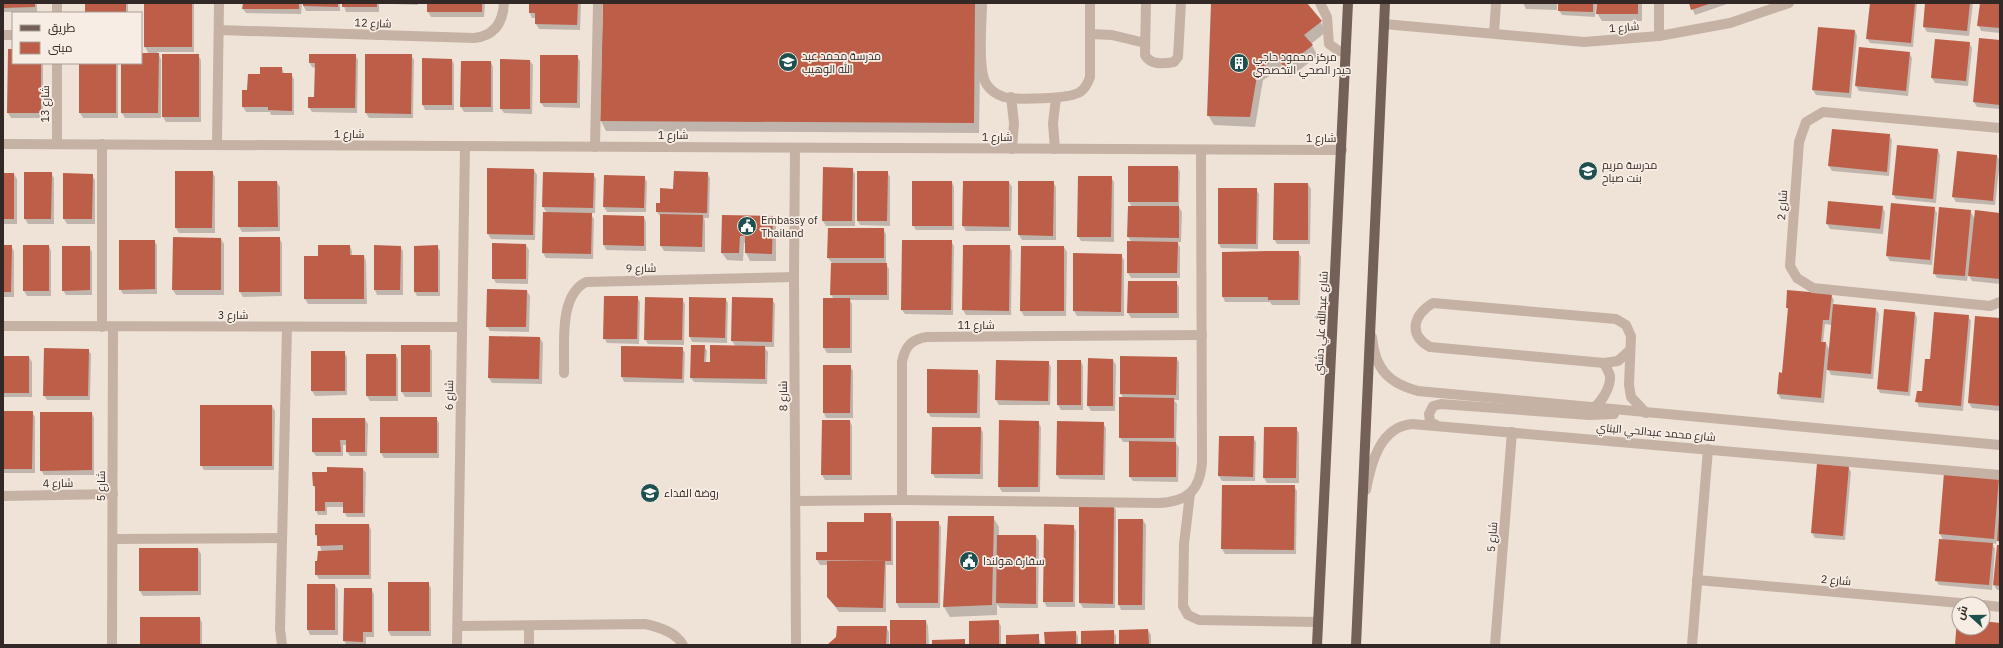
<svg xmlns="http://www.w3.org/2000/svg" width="2003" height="648" viewBox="0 0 2003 648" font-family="'IBM Plex Sans',Cairo,sans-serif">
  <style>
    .shadow { fill: #0003; fill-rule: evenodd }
    .building { fill: #bd5e48 }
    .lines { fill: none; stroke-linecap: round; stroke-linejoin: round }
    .minor { stroke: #c6b2a5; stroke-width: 10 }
    .major { stroke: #736058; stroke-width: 10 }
    .labels { text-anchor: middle; stroke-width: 3.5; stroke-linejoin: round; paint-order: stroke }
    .street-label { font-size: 11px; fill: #322926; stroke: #f7ede4 }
    .poi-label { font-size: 11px; fill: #322926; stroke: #f7ede4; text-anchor: start }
  </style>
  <rect width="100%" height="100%" fill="#efe3d8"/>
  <!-- shadow -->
  <g class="shadow">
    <rect x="3" y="3" width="34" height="9"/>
    <rect x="86" y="3" width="42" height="10"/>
    <polygon points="145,3 194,3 194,52 157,52 161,59 161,118 125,118 122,113 122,63 141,63 141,54 149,54 145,47"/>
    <polygon points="243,3 302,3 301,14 246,13 243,9"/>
    <polygon points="302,3 340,3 340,11 306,11"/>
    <polygon points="343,3 379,3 379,12 346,12"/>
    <polygon points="391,3 418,3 418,5 392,4"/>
    <polygon points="428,3 485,3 484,17 431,17 428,12"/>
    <polygon points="530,3 581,3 580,30 539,29 536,24 536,18 532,18 530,13"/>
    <polygon points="604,3 981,3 979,133 606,131 601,121"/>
    <polygon points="1212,3 1306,3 1327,31 1311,44 1318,56 1290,77 1284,67 1263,80 1255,127 1214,125 1208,115"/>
    <polygon points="1523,3 1557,3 1557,10 1526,9"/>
    <polygon points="1559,3 1642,3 1642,21 1602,21 1597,13 1598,5 1596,5 1595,17 1562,15 1559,10"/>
    <polygon points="1690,3 1730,3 1695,15"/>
    <polygon points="1871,3 1917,3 1913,47 1870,43 1867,38"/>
    <polygon points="1926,3 1973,3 1969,36 1927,32 1924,27"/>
    <polygon points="1981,3 2000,3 2000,33 1981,31 1979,26"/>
    <polygon points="1855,31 1857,36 1851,98 1816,95 1813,90"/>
    <polygon points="2000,41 2000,109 1977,107 1974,102"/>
    <polygon points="1969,43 1972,48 1968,86 1935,83 1932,78"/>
    <polygon points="1860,48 1909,53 1912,58 1908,96 1859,91 1856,86"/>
    <polygon points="9,50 13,50 13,63 43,63 43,118 11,118 8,113"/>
    <polygon points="198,55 201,60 201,122 166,122 163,117"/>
    <polygon points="355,55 358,60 357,113 312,112 309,107 315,98 315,68 312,67 310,63"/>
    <polygon points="366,55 411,55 414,60 413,118 369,118 366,113"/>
    <polygon points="577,56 580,61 580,108 544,107 541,103"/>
    <polygon points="452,60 454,64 454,110 425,110 423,105"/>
    <polygon points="530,61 533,65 532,114 504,113 501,109"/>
    <polygon points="491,62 493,67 493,112 464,112 461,107"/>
    <polygon points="80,63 118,63 118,118 83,118 80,113"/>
    <polygon points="282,68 284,73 291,74 294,79 294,115 271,115 270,112 246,112 243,107 248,91 261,75"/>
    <polygon points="1833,130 1889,135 1892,140 1889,176 1832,171 1829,166"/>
    <polygon points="1938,150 1940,155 1936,203 1896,199 1893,194"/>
    <polygon points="1997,156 2000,161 1995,205 1956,202 1953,197"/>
    <polygon points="1178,167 1180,172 1179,207 1182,212 1181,242 1177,242 1180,247 1180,278 1131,278 1128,273 1132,242 1128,237 1129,207 1132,207 1129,202"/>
    <polygon points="824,168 852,169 855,174 855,226 826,226 823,221"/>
    <polygon points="534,170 537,175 535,240 491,239 488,234"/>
    <polygon points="212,172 215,177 215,233 179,233 176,228"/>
    <polygon points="887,172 890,177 890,226 860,225 858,221"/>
    <polygon points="51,173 54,178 54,224 28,224 25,219"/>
    <polygon points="544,173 593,174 596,179 595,213 590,213 594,219 593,259 546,258 543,253 547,213 543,207"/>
    <polygon points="707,173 710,178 709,218 704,218 705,221 705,252 664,251 661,246 661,217 657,212 657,204 661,204 674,190"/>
    <polygon points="3,174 14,174 17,179 17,224 3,224"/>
    <polygon points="92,175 95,180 95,224 67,224 64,219"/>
    <polygon points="644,177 647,182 646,212 607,212 604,207"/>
    <polygon points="1111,177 1114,182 1114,242 1081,241 1078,236"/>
    <polygon points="277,182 280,187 280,231 242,232 239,227"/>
    <polygon points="952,182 954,187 954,230 916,230 913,225"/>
    <polygon points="1009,182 1012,187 1011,231 966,231 963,226"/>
    <polygon points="1053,182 1056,187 1056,240 1022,240 1019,235"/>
    <polygon points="1308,184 1311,189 1310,244 1277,244 1274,239"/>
    <polygon points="1256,189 1259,194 1258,249 1221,248 1219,244"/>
    <polygon points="1829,203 1882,207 1885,212 1883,234 1830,229 1827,224"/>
    <polygon points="1934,208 1937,213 1932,265 1890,261 1887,256"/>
    <polygon points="1970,211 1975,219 2000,214 2000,284 1972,281 1968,274 1967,281 1937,278 1934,273"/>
    <polygon points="723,216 772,217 776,225 776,261 750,261 746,253 746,243 744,243 743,261 727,260 722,253"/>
    <polygon points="644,217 646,222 646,251 606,250 604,245"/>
    <polygon points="883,229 886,234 886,264 889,269 889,300 850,300 852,304 852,353 827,353 824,348 824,299 834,299 831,295 832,263 828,258"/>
    <polygon points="279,238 282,243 282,296 243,297 240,292"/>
    <polygon points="221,239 224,244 224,295 176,295 173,290"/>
    <polygon points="154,241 157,245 157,294 123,294 120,289"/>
    <polygon points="951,241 954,246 953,315 905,314 902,310"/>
    <polygon points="526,245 529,250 528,284 496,283 493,278"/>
    <polygon points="3,246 11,246 14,251 14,297 3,297"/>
    <polygon points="24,246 49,246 51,251 51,296 27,296 24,291"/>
    <polygon points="350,246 352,251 352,256 364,256 366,261 367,304 308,304 305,299 305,257 319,257"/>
    <polygon points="437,246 440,251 440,296 417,296 415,292"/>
    <polygon points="1009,246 1012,251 1011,315 966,315 963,310"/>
    <polygon points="89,247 92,252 92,295 66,295 63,290"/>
    <polygon points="400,247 403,251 403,295 377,295 375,290"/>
    <polygon points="1064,247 1067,252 1066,316 1024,316 1021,311"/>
    <polygon points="1298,252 1301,257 1300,305 1272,305 1270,302 1225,302 1223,297"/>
    <polygon points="1074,254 1121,255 1124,260 1124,316 1077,316 1074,311"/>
    <polygon points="1176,282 1179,287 1179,318 1131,318 1128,313"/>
    <polygon points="527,291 530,296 529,332 490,331 487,326"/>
    <path d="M1831,295L1834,300L1833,305L1876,309L1879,314L1873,379L1831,375L1827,367L1824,403L1781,399L1778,394L1779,374H1783L1789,311L1787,308ZM1825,324L1832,325L1830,351L1826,343H1823Z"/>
    <polygon points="637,297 640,302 639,344 607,343 604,338"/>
    <polygon points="690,298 725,298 728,303 727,343 692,342 690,337"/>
    <polygon points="733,298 772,299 775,304 774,347 764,347 768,352 767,384 694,382 691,378 704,346 707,351 706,363 711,363 736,347 732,341"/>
    <polygon points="682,299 685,304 684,345 648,344 645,339"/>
    <polygon points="1915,313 1917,318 1910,396 1880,393 1878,389"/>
    <polygon points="1968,316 1971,321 1963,411 1919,407 1917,402 1918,392 1923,392 1930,360"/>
    <polygon points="1976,317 2000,319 2000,411 1972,408 1969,403"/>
    <polygon points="540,338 543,343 542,384 492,383 489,378"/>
    <polygon points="402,346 429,346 432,351 432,397 405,397 402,392"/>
    <polygon points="622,347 682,348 685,353 684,383 624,382 622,377"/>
    <polygon points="88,350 91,354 90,400 47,400 44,395"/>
    <polygon points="344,352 347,357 347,395 315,396 312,391"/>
    <polygon points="395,354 398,359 398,401 370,401 367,396 367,355"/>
    <polygon points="3,357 29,357 32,362 32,397 3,397"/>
    <polygon points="1176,358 1179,362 1179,400 1174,400 1177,404 1176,443 1179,448 1178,482 1133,481 1130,477 1130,442 1123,442 1120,437 1123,398 1121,394"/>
    <polygon points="1113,360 1116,365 1115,411 1091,411 1088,406"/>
    <polygon points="1081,361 1083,366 1083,410 1061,410 1058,405"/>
    <polygon points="1048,362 1051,367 1050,405 999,405 996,400"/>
    <polygon points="850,366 853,371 853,418 826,418 824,413"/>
    <polygon points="977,371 980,375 980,418 931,417 928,413"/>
    <polygon points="272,406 275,411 274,470 204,470 201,465"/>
    <polygon points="3,412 32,412 35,417 35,473 3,473"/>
    <polygon points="92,413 94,418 94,475 44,475 41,470"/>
    <polygon points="381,418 436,418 439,423 439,458 384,458 381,453"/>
    <polygon points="365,419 368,424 367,456 350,456 347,452 347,445 343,445 343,456 316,456 313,452"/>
    <polygon points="850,421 852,426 852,480 825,480 822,475"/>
    <polygon points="1038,422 1041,427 1040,492 1002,492 999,487"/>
    <polygon points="1103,423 1106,428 1105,480 1060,479 1057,475"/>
    <polygon points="981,428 983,433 983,479 935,478 932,473"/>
    <polygon points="1296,428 1299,433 1299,483 1267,483 1264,478"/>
    <polygon points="1253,437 1256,442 1255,481 1222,481 1219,476"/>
    <polygon points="1848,467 1851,472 1845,540 1815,538 1812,533"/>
    <polygon points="363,469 366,473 365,517 347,517 344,512 344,507 327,507 327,515 318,515 316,510 316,489 314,486 328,473"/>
    <polygon points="1999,478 2000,545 1997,539 1996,544 1992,543 1995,549 1992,590 1939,585 1936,580 1943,540 1940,534"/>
    <polygon points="1294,486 1297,491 1296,554 1225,554 1222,549"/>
    <polygon points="1080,505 1113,505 1116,510 1115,608 1083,608 1080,603"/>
    <polygon points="890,514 893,519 893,565 886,565 886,612 839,612 828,597 828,565 820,565 817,560 817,553 828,553 865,523"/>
    <polygon points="993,517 999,527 999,536 1036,536 1039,541 1038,608 1000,608 997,604 997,615 950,617 944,607"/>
    <polygon points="1143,520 1146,525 1145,610 1121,610 1119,605"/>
    <polygon points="938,522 941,527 940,608 899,608 897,603"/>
    <polygon points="369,525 371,530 371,579 319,579 316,574 322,552 316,535"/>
    <polygon points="1073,526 1076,531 1075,607 1047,607 1044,602"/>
    <polygon points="2000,546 2000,590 1997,590 1994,585"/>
    <polygon points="198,549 201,554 201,595 143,596 140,591"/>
    <polygon points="428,583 431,588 431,636 391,636 388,631"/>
    <polygon points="308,585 335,585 338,590 338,635 310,635 308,630"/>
    <polygon points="345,589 371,589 374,594 374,637 366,637 366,645 347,645 344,641"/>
    <polygon points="200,618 202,623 202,645 141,645"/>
    <polygon points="926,621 928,626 929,645 891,645"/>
    <polygon points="998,621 1001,626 1001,645 970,645"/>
    <polygon points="886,627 889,632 889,645 829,645"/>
    <polygon points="1148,630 1151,635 1151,645 1120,645"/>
    <polygon points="1113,631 1116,636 1116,645 1082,645"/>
    <polygon points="1076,632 1078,637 1078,645 1046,645"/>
    <polygon points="1038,635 1041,645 1007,645"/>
  </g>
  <!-- building -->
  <g class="building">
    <polygon points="3,3 35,3 35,7 3,8"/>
    <rect x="85" y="3" width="41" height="10"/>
    <rect x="144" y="3" width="48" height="44"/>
    <polygon points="243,3 299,3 299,9 242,9"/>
    <polygon points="303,3 338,3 338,7 303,6"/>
    <rect x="342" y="3" width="35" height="4"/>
    <rect x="427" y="3" width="55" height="9"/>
    <polygon points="529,3 578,3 577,25 535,24 535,13 529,13"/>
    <polygon points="603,3 975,3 974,123 600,121"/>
    <polygon points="1211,3 1307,3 1322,21 1304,35 1313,45 1284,68 1278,57 1258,70 1250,117 1207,116"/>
    <polygon points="1558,3 1593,3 1593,12 1558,11"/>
    <polygon points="1597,3 1638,3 1638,14 1596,14"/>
    <polygon points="1689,3 1712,3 1691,10"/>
    <polygon points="1870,3 1915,3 1911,43 1866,39"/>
    <polygon points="1925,3 1970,3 1967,31 1923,27"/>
    <polygon points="1980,3 2000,3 2000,28 1977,26"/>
    <polygon points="1818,27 1855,30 1849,93 1812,90"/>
    <polygon points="1979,38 2000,40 2000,105 1973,102"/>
    <polygon points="1935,39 1970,42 1966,81 1931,78"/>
    <polygon points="1859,47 1910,52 1906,91 1855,86"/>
    <polygon points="8,49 13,49 13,63 41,63 41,113 7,113"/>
    <polygon points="141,53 159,53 158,113 121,113 121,63 141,63"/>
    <rect x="162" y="54" width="37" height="63"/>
    <polygon points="309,54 356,54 355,108 308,108 308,97 314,97 315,63 309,63"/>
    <polygon points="365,54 412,54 411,114 365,113"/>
    <polygon points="540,55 578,55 577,103 540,103"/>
    <polygon points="422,58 452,59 452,105 422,105"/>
    <polygon points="500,59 530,60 530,109 500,109"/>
    <polygon points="461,61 491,61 491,107 460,107"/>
    <rect x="79" y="63" width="37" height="50"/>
    <polygon points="260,67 282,67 282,73 292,73 292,111 268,110 268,107 242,107 242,90 247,90 248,74 260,74"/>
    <polygon points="1832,129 1890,134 1887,172 1828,166"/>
    <polygon points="1897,145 1938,149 1933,199 1892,195"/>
    <polygon points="1957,151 1997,155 1993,201 1952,197"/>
    <rect x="1128" y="166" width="50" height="36"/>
    <polygon points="823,167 853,168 852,221 822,221"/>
    <polygon points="487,168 534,169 533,235 487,234"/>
    <polygon points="175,171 213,171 212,228 175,228"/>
    <polygon points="674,171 708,172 707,213 656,212 656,203 660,203 660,188 673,189"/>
    <polygon points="857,171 888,171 887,221 857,221"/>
    <polygon points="24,172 52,172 51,219 24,219"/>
    <polygon points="543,172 594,173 593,208 542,207"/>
    <rect x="3" y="173" width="11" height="46"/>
    <polygon points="63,173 93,174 92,219 63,219"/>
    <polygon points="604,175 645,176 644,208 603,207"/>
    <polygon points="1078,176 1112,176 1111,237 1077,237"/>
    <polygon points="238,181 277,181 278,227 238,227"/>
    <rect x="912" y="181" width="40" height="45"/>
    <polygon points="963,181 1009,181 1009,227 962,226"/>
    <polygon points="1018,181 1054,181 1053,236 1018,235"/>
    <polygon points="1274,183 1308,183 1308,240 1273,240"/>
    <polygon points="1218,188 1257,188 1256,244 1218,244"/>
    <polygon points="1828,201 1883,206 1880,229 1826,224"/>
    <polygon points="1891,203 1935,207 1930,260 1886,256"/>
    <polygon points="1128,206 1179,206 1179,238 1127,237"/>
    <polygon points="1939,207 1971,210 1965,276 1933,274"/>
    <polygon points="1975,210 2000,213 2000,279 1968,276"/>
    <polygon points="543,212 592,213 591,254 542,253"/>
    <polygon points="660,214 703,215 702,247 660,246"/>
    <polygon points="603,215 644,216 644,246 603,245"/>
    <polygon points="722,215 773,216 772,254 745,253 745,236 740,236 739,253 721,253"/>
    <polygon points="828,228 884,228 884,258 827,258"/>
    <polygon points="173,237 221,238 221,290 172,290"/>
    <rect x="239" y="237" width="41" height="55"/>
    <polygon points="119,240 155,240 155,289 119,290"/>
    <polygon points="902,240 952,240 951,310 901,310"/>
    <polygon points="1127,241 1178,242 1177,273 1127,273"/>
    <polygon points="492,243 526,244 526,279 492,279"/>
    <polygon points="3,245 12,245 11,292 3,292"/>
    <rect x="23" y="245" width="26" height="46"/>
    <polygon points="318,245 350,245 350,255 364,255 364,299 304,299 304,256 318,256"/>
    <polygon points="374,245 401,246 400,290 374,290"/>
    <polygon points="438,245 438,292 414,292 414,246"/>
    <polygon points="963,245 1010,245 1009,311 962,310"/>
    <polygon points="62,246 90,246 90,290 62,291"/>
    <polygon points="1021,246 1064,246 1064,311 1020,311"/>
    <polygon points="1268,251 1299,251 1298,300 1268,300 1268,297 1222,297 1222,252"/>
    <polygon points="1073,253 1122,254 1121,312 1073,311"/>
    <polygon points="831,263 887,263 887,295 830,295"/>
    <polygon points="1128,281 1177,281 1177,313 1127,313"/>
    <polygon points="487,289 527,290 526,327 486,327"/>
    <polygon points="1787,290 1832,294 1829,320 1823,320 1821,342 1826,342 1821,398 1777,394 1779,372 1782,373 1788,308 1786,308"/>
    <polygon points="604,296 638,296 637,339 603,339"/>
    <polygon points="645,297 683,298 682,340 644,340"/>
    <polygon points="689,297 726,298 725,338 689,337"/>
    <polygon points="732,297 773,298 772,342 731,341"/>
    <rect x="823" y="298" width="27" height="50"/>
    <polygon points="1833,304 1876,308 1871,374 1827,370"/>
    <polygon points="1884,309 1915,312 1908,392 1877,389"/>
    <polygon points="1934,312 1969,315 1961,406 1915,402 1917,391 1922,391 1925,359 1930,359"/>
    <polygon points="1975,316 2000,318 2000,406 1968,403"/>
    <polygon points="489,336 540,337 539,379 488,378"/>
    <rect x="401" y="345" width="29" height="47"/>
    <polygon points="691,345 705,345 704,362 710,362 710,345 765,346 765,379 690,378"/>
    <polygon points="621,346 683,347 682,379 621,377"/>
    <polygon points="44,348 89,349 88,396 43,396"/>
    <rect x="311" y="351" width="34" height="40"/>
    <rect x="366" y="354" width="30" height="42"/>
    <rect x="3" y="356" width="26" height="37"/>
    <polygon points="1120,356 1177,357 1176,395 1120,394"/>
    <polygon points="1088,358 1113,359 1113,406 1087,406"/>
    <polygon points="996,360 1049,361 1048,401 995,400"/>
    <rect x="1057" y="360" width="24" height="45"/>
    <polygon points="823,365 851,365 850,413 823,413"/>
    <polygon points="927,369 978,370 977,413 927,413"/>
    <polygon points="1119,397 1174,398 1174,438 1119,438"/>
    <rect x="200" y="405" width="72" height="61"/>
    <polygon points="3,411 33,411 32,469 3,469"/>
    <polygon points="40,412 92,412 92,470 40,471"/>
    <rect x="380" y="417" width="57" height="36"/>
    <polygon points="312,418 365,418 365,452 346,452 346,440 340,440 341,452 312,452"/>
    <polygon points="822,420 850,420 850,475 821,475"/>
    <polygon points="999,420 1039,421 1038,487 998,487"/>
    <polygon points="1057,421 1104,422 1103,475 1056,475"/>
    <polygon points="932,427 981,427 980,474 931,474"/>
    <polygon points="1264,427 1297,427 1296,478 1263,478"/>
    <polygon points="1219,436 1254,436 1253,477 1218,476"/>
    <polygon points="1129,441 1176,442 1176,477 1129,477"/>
    <polygon points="1817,463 1849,466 1843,536 1811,533"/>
    <polygon points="327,467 363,468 363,513 343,513 343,502 325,502 325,511 315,511 315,486 313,486 312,472 327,472"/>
    <polygon points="1944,473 1999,477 1994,539 1939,534"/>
    <polygon points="1222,485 1295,485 1294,550 1221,549"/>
    <polygon points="1079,504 1114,504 1113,604 1079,603"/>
    <polygon points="864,513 891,513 891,561 816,560 816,552 827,552 827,522 864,522"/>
    <polygon points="1999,515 2000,515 2000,541 1997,541"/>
    <polygon points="948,516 994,516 992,605 943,607"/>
    <polygon points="1118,519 1143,519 1142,605 1118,605"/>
    <polygon points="896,521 939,521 938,603 896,603"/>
    <polygon points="315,524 369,524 369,575 315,575 315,561 317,561 318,551 343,550 343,545 317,546 317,535 315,535"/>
    <polygon points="1044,524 1074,525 1073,602 1043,602"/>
    <polygon points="997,535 1036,535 1036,604 996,603"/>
    <polygon points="1939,539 1993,543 1989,585 1935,581"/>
    <polygon points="1997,545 2000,545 2000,586 1993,585"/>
    <rect x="139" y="548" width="59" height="43"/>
    <polygon points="827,561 885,561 883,608 836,607 827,597"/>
    <rect x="388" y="582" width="41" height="49"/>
    <rect x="307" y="584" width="28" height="46"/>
    <polygon points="344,588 372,588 372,632 363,632 363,642 343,641"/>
    <rect x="140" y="617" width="60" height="28"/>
    <polygon points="1957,619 1959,619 1959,628 1983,628 1983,621 2000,623 2000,645 1955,645"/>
    <rect x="890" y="620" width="36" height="25"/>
    <polygon points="999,620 999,645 969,645 969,621"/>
    <polygon points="837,626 887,626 886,645 827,645 836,637"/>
    <polygon points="1148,629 1149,645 1119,645 1119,630"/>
    <polygon points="1114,630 1114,645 1081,645 1081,631"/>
    <polygon points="1076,631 1076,645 1045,645 1044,632"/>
    <polygon points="1039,634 1039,645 1006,645 1006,635"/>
    <polygon points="965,639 965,645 932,645 932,640"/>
  </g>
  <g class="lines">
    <!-- minor -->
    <g class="minor">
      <path d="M982,3C982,21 977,71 987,85C991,91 998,95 1004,97C1017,100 1070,99 1080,92C1086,88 1088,83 1090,77V3"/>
      <path d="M1146,3L1145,55C1150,65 1164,64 1174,62L1178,57L1181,3"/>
      <polyline points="1320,3 1327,17 1329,44 1339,51 1346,52"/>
      <polyline points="1659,3 1659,36"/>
      <polyline points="57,13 57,3"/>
      <polyline points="1384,24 1584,42 1659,36 1730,23 1789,3"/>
      <path d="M219,30L474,38C494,36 503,23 504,3"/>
      <polyline points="1494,33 1496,3"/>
      <polyline points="1090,34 1112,35 1145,43"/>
      <polyline points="3,35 13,35"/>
      <polyline points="57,63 57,144"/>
      <polyline points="1011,97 1014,123 1012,149"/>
      <polyline points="2000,128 1823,112 1806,122 1799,142 1790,266 1797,278 1813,288 1990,306 2000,302"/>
      <polyline points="3,144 1342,150"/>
      <polyline points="217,145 219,3"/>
      <polyline points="595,147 598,3"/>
      <polyline points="795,148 794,277 796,645"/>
      <polyline points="1055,149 1053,123 1056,98"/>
      <polyline points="3,326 462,327"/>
      <polyline points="102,327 102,144"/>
      <path d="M1372,337C1375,369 1388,383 1418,391L2000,445"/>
      <path d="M1630,350L1618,361L1604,363L1430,347C1408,335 1413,315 1433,303L1616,319L1626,325L1631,336L1629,385L1631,397L1646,413"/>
      <path d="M564,373C565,346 558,296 586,282L794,277"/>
      <path d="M1594,408C1602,401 1611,387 1610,376C1609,372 1606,367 1604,363"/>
      <polyline points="1436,425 1430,422 1429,414 1433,406 1441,404 1589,415 1614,414"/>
      <path d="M1366,490C1371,463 1380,427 1412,424L2000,475"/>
      <polyline points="1190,494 1184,544 1183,606 1188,615 1199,620 1318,622"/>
      <polyline points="3,496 113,494"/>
      <path d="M902,500V362C905,347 911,339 927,337L1202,335"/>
      <path d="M796,501L902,500L1158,503C1187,502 1200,491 1202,462L1201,150"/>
      <polyline points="113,539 282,538"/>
      <polyline points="1697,580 1972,604"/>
      <polyline points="1983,605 2000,607"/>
      <path d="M459,626L645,624C659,627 676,632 683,645"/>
      <polyline points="112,645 113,327"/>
      <polyline points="282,645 280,629 287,327"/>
      <polyline points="457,645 465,146"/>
      <polyline points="529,645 529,626"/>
      <polyline points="1495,645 1512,432"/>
      <polyline points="1692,645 1708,449"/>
    </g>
    <!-- major -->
    <g class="major">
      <polyline points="1317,645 1348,3"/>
      <polyline points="1356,645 1385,3"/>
    </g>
  </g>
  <!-- icons -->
  <defs>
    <g id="school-disc" transform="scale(1)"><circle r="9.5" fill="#1f5050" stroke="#f7ede4"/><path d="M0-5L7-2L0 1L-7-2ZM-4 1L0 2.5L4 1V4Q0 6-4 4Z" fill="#fff"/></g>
    <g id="building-disc" transform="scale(1)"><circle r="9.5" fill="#1f5050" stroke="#f7ede4"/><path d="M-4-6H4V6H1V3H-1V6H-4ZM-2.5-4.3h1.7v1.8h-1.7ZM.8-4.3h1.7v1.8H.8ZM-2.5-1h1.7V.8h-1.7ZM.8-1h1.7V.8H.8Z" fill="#fff"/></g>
    <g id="civic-disc" transform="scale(1)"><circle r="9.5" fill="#1f5050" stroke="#f7ede4"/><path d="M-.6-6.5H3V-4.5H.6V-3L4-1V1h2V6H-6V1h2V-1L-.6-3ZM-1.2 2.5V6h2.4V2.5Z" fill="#fff"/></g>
  </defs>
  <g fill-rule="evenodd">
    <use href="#school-disc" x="788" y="62"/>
    <use href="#building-disc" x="1239" y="63"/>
    <use href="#school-disc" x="1588" y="171"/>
    <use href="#civic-disc" x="747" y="226"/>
    <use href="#school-disc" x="650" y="493"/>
    <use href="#civic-disc" x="969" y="561"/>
  </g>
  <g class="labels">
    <!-- street labels -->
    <g class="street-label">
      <text transform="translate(373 23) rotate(2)" y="4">شارع 12</text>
      <text transform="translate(1624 27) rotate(-5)" y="4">شارع 1</text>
      <text transform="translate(45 104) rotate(-90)" y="4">شارع 13</text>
      <text x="349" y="138">شارع 1</text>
      <text x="673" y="139">شارع 1</text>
      <text x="997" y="141">شارع 1</text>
      <text x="1321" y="142">شارع 1</text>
      <text transform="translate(1782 205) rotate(-86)" y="4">شارع 2</text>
      <text transform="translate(641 268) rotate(-1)" y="4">شارع 9</text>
      <text x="233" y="319">شارع 3</text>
      <text transform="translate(1321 323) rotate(-87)" y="4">شارع عبدالله علي دشتي</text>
      <text x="976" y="329">شارع 11</text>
      <text transform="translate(449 395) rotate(-89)" y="4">شارع 6</text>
      <text transform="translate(783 396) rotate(-91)" y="4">شارع 8</text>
      <text transform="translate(1656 432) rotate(5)" y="4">شارع محمد عبدالحي البناي</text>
      <text transform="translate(58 483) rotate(-1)" y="4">شارع 4</text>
      <text transform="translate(101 486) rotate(-90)" y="4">شارع 5</text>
      <text transform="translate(1492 537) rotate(-85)" y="4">شارع 5</text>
      <text transform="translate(1836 580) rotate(5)" y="4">شارع 2</text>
    </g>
    <!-- poi labels -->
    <g class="poi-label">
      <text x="802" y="60">مدرسة محمد عبد<tspan x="802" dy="13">الله الوهيب</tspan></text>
      <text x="1253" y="61">مركز محمود حاجي<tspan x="1253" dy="13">حيدر الصحي التخصصي</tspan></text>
      <text x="1602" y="169">مدرسة مريم<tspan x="1602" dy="13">بنت صباح</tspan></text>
      <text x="761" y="224">Embassy of<tspan x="761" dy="13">Thailand</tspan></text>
      <text x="664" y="497">روضة الفداء</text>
      <text x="983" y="565">سفارة هولندا</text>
    </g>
  </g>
  <!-- border -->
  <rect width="2003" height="648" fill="none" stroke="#322926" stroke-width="8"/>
  <!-- legend -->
  <rect x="12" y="12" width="130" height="52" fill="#f7ede4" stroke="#a89f98"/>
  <rect x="20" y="25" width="20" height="6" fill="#736058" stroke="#a89f98"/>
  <text x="48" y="32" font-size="12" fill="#322926">طريق</text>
  <rect x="20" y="42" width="20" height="12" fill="#bd5e48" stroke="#a89f98"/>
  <text x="48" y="52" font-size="12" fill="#322926">مبنى</text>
  <!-- north arrow -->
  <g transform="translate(1971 616) rotate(291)"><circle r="19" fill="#f7ede4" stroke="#a89f98"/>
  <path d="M0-3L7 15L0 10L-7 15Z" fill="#1f5050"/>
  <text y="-6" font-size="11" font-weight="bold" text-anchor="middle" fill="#322926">ش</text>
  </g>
</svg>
